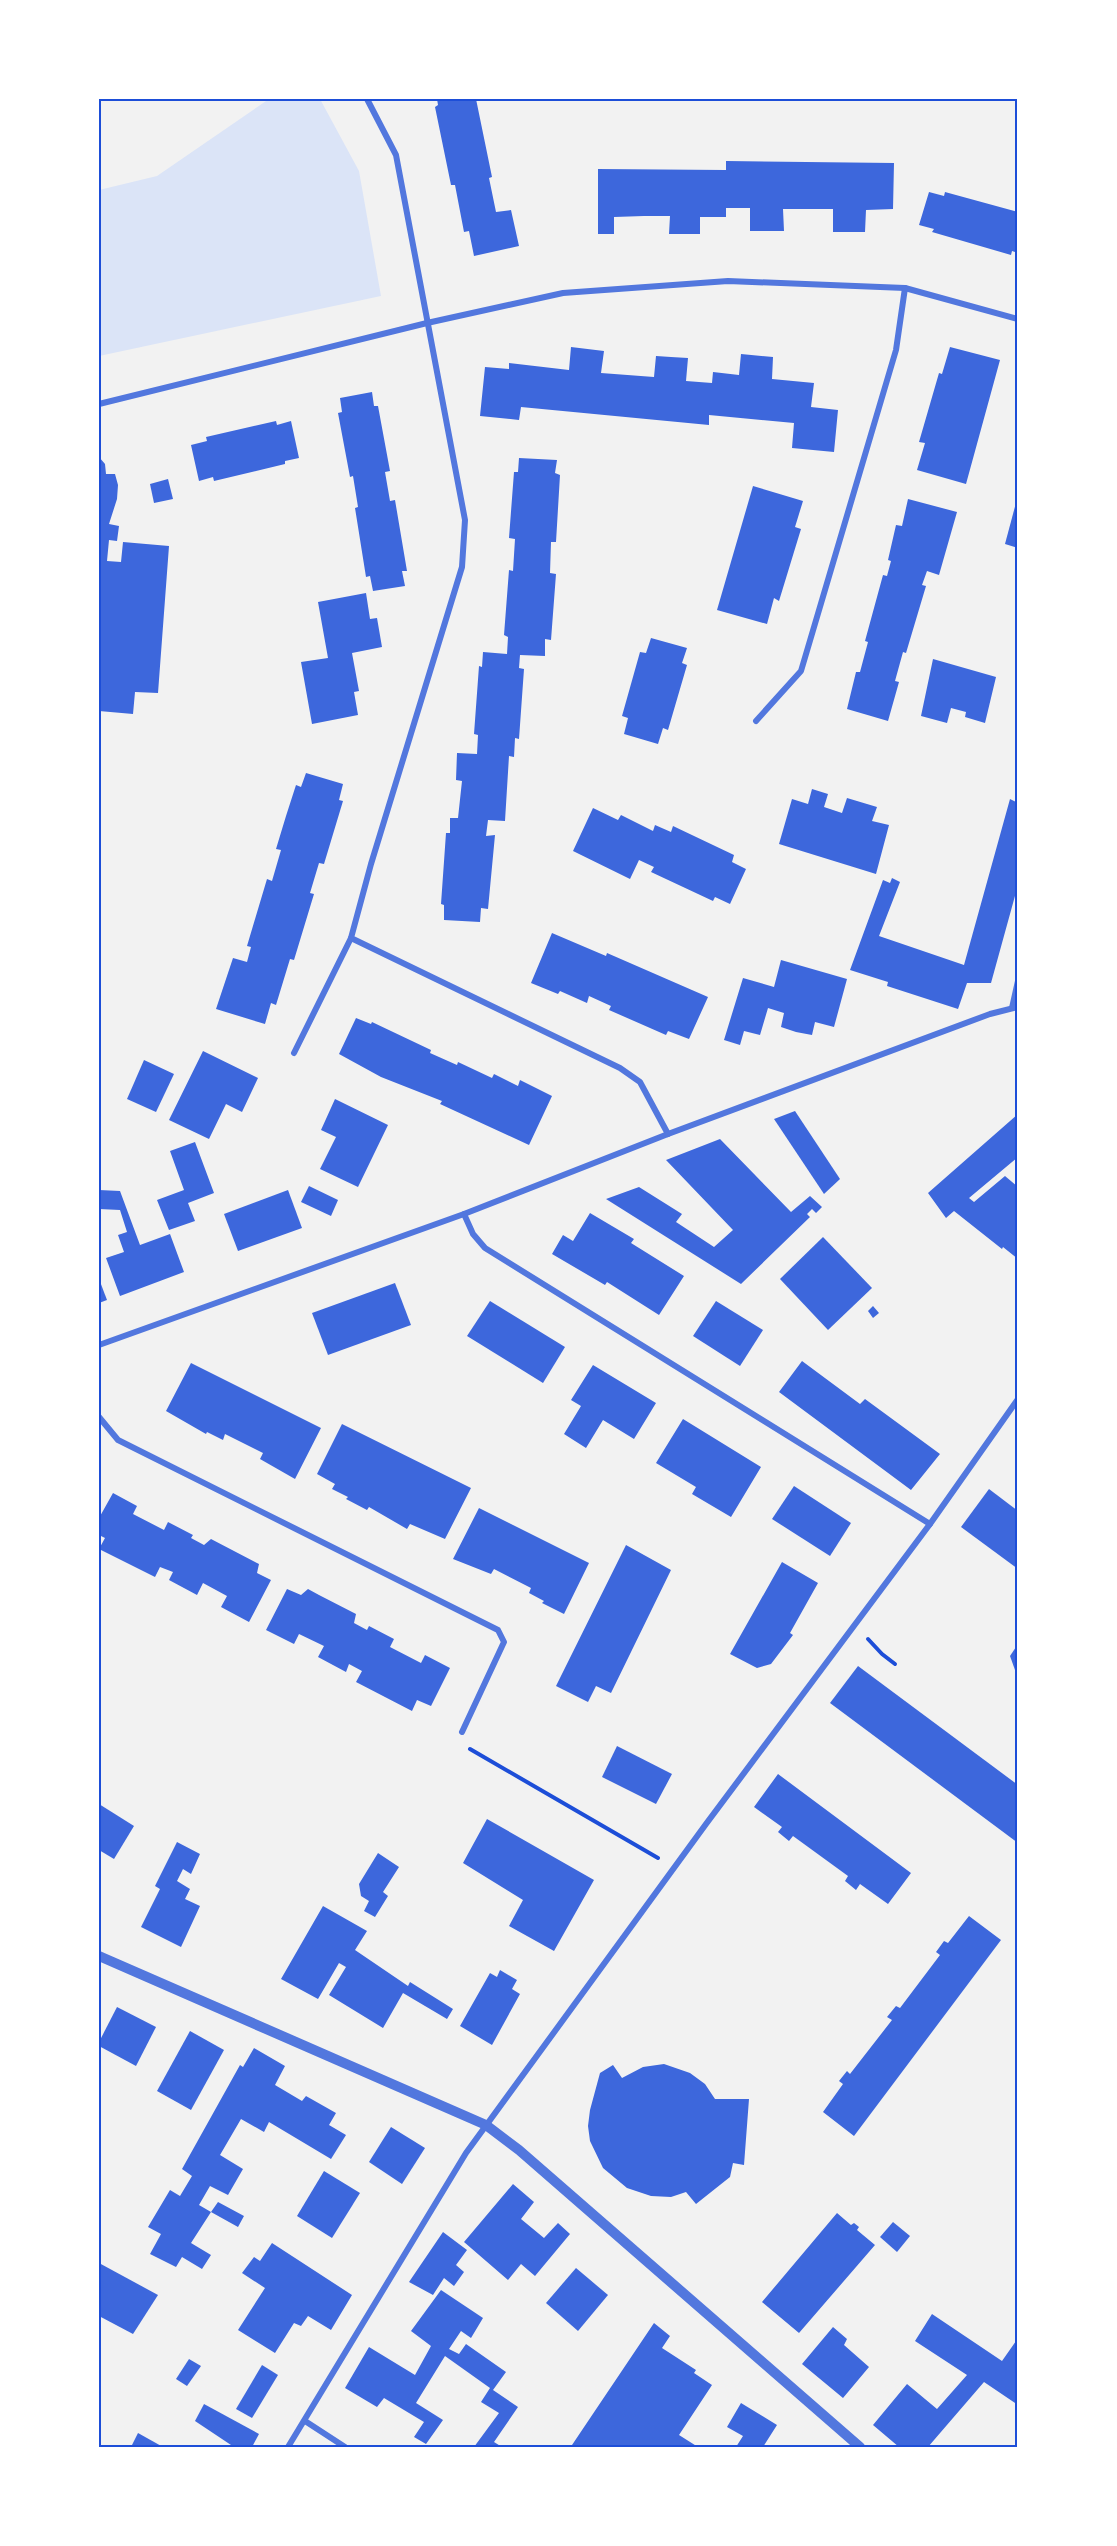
<svg xmlns="http://www.w3.org/2000/svg" width="1117" height="2546" viewBox="0 0 1117 2546" font-family="'Fira Sans Condensed',sans-serif">
  <style>
    .green { fill: #dbe4f7 }
    .building { fill: #3d67dc }
    .lines { fill: none; stroke-linecap: round; stroke-linejoin: round }
    .path { stroke: #1d4ed8; stroke-width: 4 }
    .minor { stroke: #5277de; stroke-width: 6 }
    .tertiary { stroke: #5277de; stroke-width: 10 }
    .neatline { fill: none; stroke: #1d4ed8; stroke-width: 2 }
  </style>
  <rect width="100%" height="100%" fill="#f2f2f2"/>
  <!-- green -->
  <polygon class="green" points="269,99 320,99 359,171 381,296 99,356 99,190 157,176"/>
  <!-- building -->
  <g class="building">
    <polygon points="437,99 476,99 492,177 489,178 496,212 511,210 519,246 474,256 469,231 464,232 455,185 451,185 435,107 438,105"/>
    <polygon points="726,161 894,163 893,209 866,210 865,232 833,232 833,209 783,209 784,231 750,231 750,208 726,208 726,217 700,217 700,234 669,234 670,216 644,216 614,217 614,234 598,234 598,169 726,170"/>
    <polygon points="929,192 944,196 945,192 1018,212 1018,253 1012,251 1011,255 932,232 934,229 919,225"/>
    <polygon points="571,347 604,351 601,373 654,377 656,356 671,357 688,358 686,381 712,383 713,372 739,375 741,354 773,357 772,379 814,383 811,407 838,410 834,452 792,448 794,423 709,415 709,425 521,407 519,420 480,416 485,367 509,369 509,363 569,370"/>
    <polygon points="950,347 1000,360 966,484 917,470 925,443 919,442 939,373 942,374"/>
    <polygon points="372,392 374,406 378,406 390,471 385,472 390,501 395,500 407,571 402,571 405,586 373,591 370,576 366,577 355,508 358,507 353,476 350,477 338,413 342,412 340,398"/>
    <polygon points="276,421 277,425 291,421 299,458 285,461 285,464 214,481 213,477 199,481 191,445 207,441 206,437"/>
    <polygon points="99,457 105,464 106,474 115,474 118,485 117,499 109,524 119,526 117,541 109,540 107,561 121,562 123,542 169,546 158,693 135,692 133,714 99,711"/>
    <polygon points="519,458 557,460 555,473 560,475 556,542 551,542 550,573 556,574 551,640 545,639 545,656 520,655 519,668 524,669 519,739 515,738 514,757 509,756 505,821 488,820 486,836 495,835 488,909 481,908 480,922 444,920 444,905 441,904 446,833 450,833 450,818 458,818 462,781 456,780 457,753 477,754 478,735 474,734 479,666 482,667 483,652 507,654 508,637 504,635 509,570 513,571 515,539 509,538 514,472 518,472"/>
    <polygon points="168,479 173,499 154,503 150,484"/>
    <polygon points="753,486 803,501 795,527 801,529 779,601 774,598 767,624 717,610"/>
    <polygon points="908,499 957,512 939,575 927,571 922,585 926,586 906,653 903,652 895,681 899,682 888,721 847,709 856,672 860,672 868,642 865,641 883,575 887,576 891,561 888,560 896,525 902,526"/>
    <polygon points="1017,499 1018,499 1018,548 1005,544"/>
    <polygon points="366,593 370,619 377,618 382,647 352,653 359,691 354,692 358,715 312,724 301,662 328,658 318,602"/>
    <polygon points="651,638 687,648 682,663 687,665 668,730 663,728 658,744 624,734 628,718 622,716 640,652 646,653"/>
    <polygon points="933,659 996,677 985,723 965,717 966,712 951,708 947,723 921,716"/>
    <polygon points="306,773 343,784 339,800 343,801 324,864 319,863 310,893 314,894 294,960 290,959 276,1005 271,1003 265,1024 216,1009 233,958 247,962 251,947 247,946 267,879 272,881 281,850 276,849 286,816 296,785 301,787"/>
    <polygon points="812,789 828,794 824,807 842,813 847,798 877,807 872,821 889,825 876,874 779,844 792,799 808,804"/>
    <polygon points="1010,799 1018,803 1018,885 991,983 967,983 958,1009 887,986 888,982 850,970 883,880 890,883 892,878 900,882 879,936 964,965"/>
    <polygon points="593,808 618,820 621,815 653,831 655,825 671,832 673,826 734,855 732,862 746,869 730,904 715,897 713,901 651,872 654,867 639,860 630,879 573,851"/>
    <polygon points="552,933 606,956 607,953 708,997 689,1039 668,1031 666,1035 609,1010 611,1006 589,996 587,1003 560,991 558,994 531,983"/>
    <polygon points="781,960 847,979 834,1027 815,1022 812,1035 796,1032 781,1027 784,1013 768,1008 760,1035 744,1031 740,1045 724,1040 743,978 774,987"/>
    <polygon points="356,1018 371,1024 372,1022 431,1050 430,1053 457,1065 458,1062 492,1078 494,1074 518,1086 520,1080 552,1096 529,1145 440,1104 442,1101 381,1077 339,1054"/>
    <polygon points="203,1051 258,1078 242,1112 226,1104 209,1139 169,1120"/>
    <polygon points="144,1060 174,1074 156,1112 127,1099"/>
    <polygon points="335,1099 388,1125 358,1187 320,1169 336,1137 321,1130"/>
    <polygon points="795,1111 840,1179 824,1194 774,1119"/>
    <polygon points="1018,1114 1018,1157 969,1198 974,1202 1005,1176 1018,1187 1018,1259 1003,1247 1002,1249 954,1211 946,1218 928,1193"/>
    <polygon points="720,1139 791,1212 810,1196 822,1207 816,1213 812,1209 807,1214 810,1217 741,1284 606,1199 639,1187 682,1214 676,1222 714,1247 733,1230 666,1160"/>
    <polygon points="195,1142 214,1193 188,1203 195,1221 169,1230 157,1200 184,1190 170,1151"/>
    <polygon points="309,1186 338,1200 331,1216 301,1202"/>
    <polygon points="99,1190 120,1191 140,1245 170,1234 184,1272 120,1296 106,1258 124,1252 118,1235 127,1232 120,1210 99,1209"/>
    <polygon points="288,1190 302,1228 238,1251 224,1214"/>
    <polygon points="590,1213 634,1239 631,1243 684,1276 659,1315 607,1282 605,1285 552,1254 563,1235 573,1241"/>
    <polygon points="823,1237 872,1288 828,1330 780,1279"/>
    <polygon points="99,1279 107,1300 99,1303"/>
    <polygon points="395,1283 411,1325 328,1355 312,1313"/>
    <polygon points="490,1301 565,1347 543,1383 467,1336"/>
    <polygon points="716,1301 763,1330 740,1366 693,1336"/>
    <polygon points="873,1306 879,1313 873,1318 868,1311"/>
    <polygon points="802,1361 860,1404 865,1399 940,1454 911,1490 779,1392"/>
    <polygon points="191,1363 321,1428 295,1479 260,1459 263,1453 225,1434 223,1440 207,1432 206,1434 166,1411"/>
    <polygon points="593,1365 656,1403 634,1439 603,1420 586,1448 564,1434 581,1406 571,1400"/>
    <polygon points="683,1419 761,1467 731,1517 692,1494 696,1487 656,1463"/>
    <polygon points="342,1424 471,1488 445,1539 410,1524 407,1529 369,1507 367,1510 346,1499 348,1497 332,1489 335,1484 317,1474"/>
    <polygon points="794,1486 851,1523 830,1556 772,1519"/>
    <polygon points="989,1489 1018,1511 1018,1569 961,1527"/>
    <polygon points="113,1493 137,1506 133,1514 164,1530 168,1522 193,1535 191,1538 204,1545 211,1539 259,1564 257,1573 271,1580 249,1622 221,1607 227,1596 203,1583 197,1595 169,1580 173,1572 160,1567 155,1577 99,1549 105,1538 99,1535 99,1518"/>
    <polygon points="479,1508 589,1563 564,1614 542,1603 544,1601 529,1593 531,1588 494,1569 491,1574 453,1559"/>
    <polygon points="626,1545 671,1570 611,1693 596,1686 588,1702 556,1686"/>
    <polygon points="782,1562 818,1583 790,1633 793,1635 771,1664 757,1668 730,1654"/>
    <polygon points="287,1589 301,1595 308,1589 319,1595 356,1614 354,1623 367,1630 369,1626 394,1639 390,1647 421,1663 425,1655 450,1668 431,1706 417,1700 412,1711 356,1682 362,1671 349,1664 346,1672 318,1657 324,1646 299,1634 294,1644 266,1630"/>
    <polygon points="1018,1644 1018,1670 1015,1670 1010,1656"/>
    <polygon points="858,1666 1018,1785 1018,1843 830,1703"/>
    <polygon points="617,1746 672,1774 656,1804 602,1777"/>
    <polygon points="778,1774 911,1873 888,1904 860,1884 856,1890 845,1881 848,1876 793,1836 789,1841 778,1832 782,1827 754,1807"/>
    <polygon points="99,1804 134,1826 114,1859 99,1850"/>
    <polygon points="487,1819 594,1880 554,1951 509,1926 523,1900 463,1863"/>
    <polygon points="177,1842 200,1854 191,1874 183,1869 177,1881 190,1889 185,1899 200,1906 181,1947 141,1927 160,1889 155,1886"/>
    <polygon points="378,1853 399,1867 383,1892 388,1896 375,1917 364,1911 369,1901 361,1896 359,1884"/>
    <polygon points="323,1906 367,1931 355,1950 408,1986 410,1982 453,2009 447,2019 403,1993 383,2028 329,1995 346,1967 339,1963 318,1999 281,1979"/>
    <polygon points="969,1916 1001,1940 854,2136 823,2112 843,2084 839,2081 847,2071 850,2074 892,2020 887,2017 896,2006 900,2008 940,1955 936,1952 944,1941 948,1943"/>
    <polygon points="500,1970 517,1980 512,1989 520,1994 492,2045 460,2026 490,1973 497,1977"/>
    <polygon points="117,2007 156,2027 136,2066 99,2046 99,2042"/>
    <polygon points="190,2031 224,2050 191,2110 157,2091"/>
    <polygon points="254,2048 285,2066 275,2085 302,2101 306,2096 336,2113 329,2125 346,2135 331,2159 269,2122 264,2132 241,2119 220,2155 243,2169 228,2195 210,2186 199,2205 211,2212 218,2202 244,2216 238,2227 211,2212 191,2243 211,2255 202,2269 182,2257 176,2267 150,2254 161,2234 148,2227 170,2190 180,2196 192,2176 182,2169 240,2065 243,2067"/>
    <polygon points="664,2064 690,2073 705,2084 715,2099 749,2099 744,2165 733,2163 730,2177 696,2204 686,2192 671,2197 651,2196 627,2188 603,2168 590,2141 588,2126 590,2110 600,2073 613,2065 622,2078 643,2067"/>
    <polygon points="391,2127 425,2148 402,2184 369,2162"/>
    <polygon points="324,2171 360,2193 332,2238 297,2216"/>
    <polygon points="513,2184 534,2202 521,2219 544,2238 558,2223 570,2234 535,2276 521,2264 508,2280 464,2242"/>
    <polygon points="837,2213 851,2225 854,2223 859,2227 857,2230 875,2245 799,2333 762,2302"/>
    <polygon points="893,2222 910,2236 897,2252 880,2237"/>
    <polygon points="443,2232 467,2250 456,2265 464,2272 454,2286 444,2278 433,2295 409,2282"/>
    <polygon points="272,2243 352,2295 331,2330 308,2316 301,2326 294,2323 275,2353 238,2330 265,2288 242,2273 254,2257 260,2261"/>
    <polygon points="99,2263 158,2295 133,2334 99,2316"/>
    <polygon points="576,2268 608,2295 578,2331 546,2303"/>
    <polygon points="441,2290 483,2318 471,2338 461,2331 449,2349 459,2354 466,2344 506,2372 493,2390 518,2407 494,2442 502,2447 474,2447 499,2413 481,2402 490,2388 445,2356 416,2403 443,2420 426,2444 414,2437 424,2422 384,2398 377,2407 345,2388 369,2347 415,2375 431,2346 411,2331"/>
    <polygon points="932,2314 1002,2361 1016,2341 1018,2343 1018,2405 984,2382 928,2447 899,2447 873,2425 907,2384 937,2409 967,2375 915,2341"/>
    <polygon points="654,2323 670,2336 662,2348 696,2370 694,2373 712,2385 679,2435 698,2447 575,2447 572,2445"/>
    <polygon points="833,2327 847,2339 844,2345 869,2367 843,2398 802,2364"/>
    <polygon points="189,2359 201,2366 187,2386 176,2379"/>
    <polygon points="262,2365 278,2375 252,2418 236,2409"/>
    <polygon points="741,2403 777,2425 763,2447 736,2447 743,2436 727,2427"/>
    <polygon points="204,2404 259,2434 252,2447 234,2447 195,2421"/>
    <polygon points="138,2433 163,2447 131,2447"/>
  </g>
  <g class="lines">
    <!-- path -->
    <g class="path">
      <polyline points="868,1639 882,1654 895,1664"/>
      <polyline points="470,1749 658,1858"/>
    </g>
    <!-- minor -->
    <g class="minor">
      <polyline points="367,99 396,155 465,520 462,567 371,864 351,938 620,1068 640,1082 668,1134"/>
      <polyline points="99,404 427,323 563,293 728,281 905,288 1018,319"/>
      <polyline points="756,721 801,671 896,350 905,288"/>
      <polyline points="1012,1008 1018,981"/>
      <polyline points="294,1053 351,938"/>
      <polyline points="464,1214 473,1234 485,1248 930,1524"/>
      <polyline points="99,1345 464,1214 668,1134 990,1014 1018,1007"/>
      <polyline points="99,1417 118,1440 498,1630 504,1642 462,1732"/>
      <polyline points="305,2421 345,2447"/>
      <polyline points="288,2447 466,2153 706,1824 930,1524 1018,1399"/>
    </g>
    <!-- tertiary -->
    <polyline class="tertiary" points="99,1956 486,2125 519,2150 860,2447"/>
  </g>
  <!-- border -->
  <rect width="1117" height="2546" fill="none" stroke="#ffffff" stroke-width="201"/>
  <rect x="100" y="100" width="916" height="2346" class="neatline"/>
</svg>
